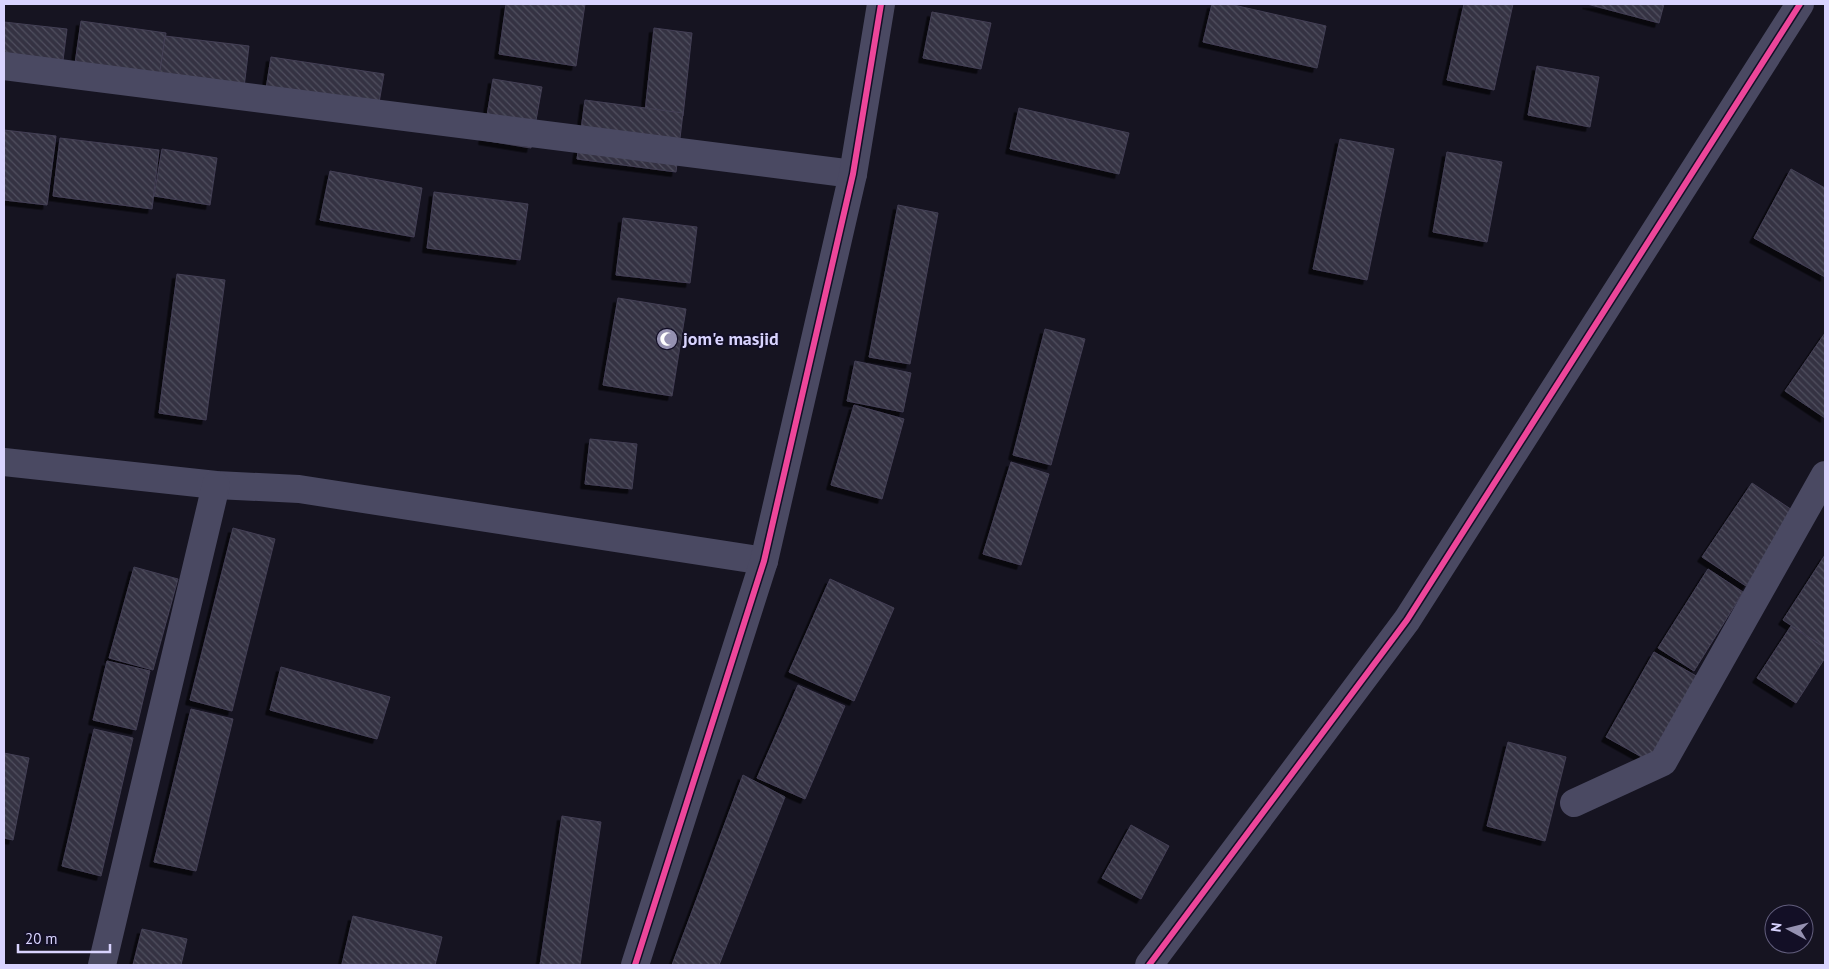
<svg xmlns="http://www.w3.org/2000/svg" width="1829" height="969" viewBox="0 0 1829 969" font-family="'PT Sans',sans-serif">
  <style>
    .building { fill: url(#building-back-hatch); stroke: #433f54; filter: url(#shadow) }
    .lines { fill: none; stroke-linecap: round; stroke-linejoin: round }
    .minor { stroke: #4a4962; stroke-width: 28 }
    .cycleway-casing { stroke: #130f26; stroke-width: 9 }
    .cycleway { stroke: #ed469a; stroke-width: 6 }
    .labels { text-anchor: middle; stroke-width: 4; stroke-linejoin: round; paint-order: stroke }
    .poi-label { font-size: 18px; font-weight: bold; fill: #d9d4ff; stroke: #130f26; text-anchor: start }
  </style>
  <defs>
    <pattern id="building-back-hatch" width="6" height="6" patternUnits="userSpaceOnUse" patternTransform="scale(1.25)"><rect width="6" height="6" fill="#343243"/><path d="M-1 5l2 2M0 0l6 6M5-1l2 2" fill="none" stroke="#514f5f"/></pattern>
    <filter id="shadow"><feDropShadow dx="-4.5" dy="4.5" stdDeviation="0" flood-color="#0009"/></filter>
  </defs>
  <rect width="100%" height="100%" fill="#161421"/>
  <!-- building -->
  <g class="building">
    <polygon points="506,4 585,4 576,66 499,54"/>
    <polygon points="1212,4 1229,4 1326,26 1317,68 1203,42"/>
    <polygon points="1464,4 1513,4 1494,90 1447,80"/>
    <polygon points="1587,4 1664,4 1659,23"/>
    <polygon points="932,12 991,23 981,69 923,58"/>
    <polygon points="81,21 166,33 159,83 74,71"/>
    <polygon points="4,22 67,29 62,68 4,62"/>
    <polygon points="654,28 692,33 683,116 645,112"/>
    <polygon points="165,36 249,46 243,96 158,85"/>
    <polygon points="271,57 384,74 376,120 264,102"/>
    <polygon points="1537,66 1599,77 1590,127 1528,115"/>
    <polygon points="493,79 542,87 531,148 483,140"/>
    <polygon points="585,100 683,113 676,172 577,159"/>
    <polygon points="1019,108 1129,133 1119,174 1010,149"/>
    <polygon points="4,130 56,136 47,205 4,200"/>
    <polygon points="60,138 159,150 152,209 53,196"/>
    <polygon points="1340,139 1394,149 1367,280 1313,269"/>
    <polygon points="162,149 217,158 210,205 154,196"/>
    <polygon points="1447,152 1502,162 1487,242 1433,232"/>
    <polygon points="1791,169 1825,188 1825,277 1754,238"/>
    <polygon points="330,171 422,188 414,237 320,220"/>
    <polygon points="434,192 528,204 520,260 427,248"/>
    <polygon points="898,205 938,213 910,364 869,357"/>
    <polygon points="623,218 697,227 690,283 616,275"/>
    <polygon points="177,274 225,280 206,420 159,413"/>
    <polygon points="618,298 686,309 672,396 603,385"/>
    <polygon points="1045,329 1085,339 1051,465 1013,455"/>
    <polygon points="1825,333 1825,418 1785,391"/>
    <polygon points="855,361 911,373 903,412 847,401"/>
    <polygon points="854,405 904,419 882,499 831,485"/>
    <polygon points="590,439 637,444 632,489 585,484"/>
    <polygon points="1011,462 1049,474 1021,565 983,554"/>
    <polygon points="1752,483 1795,512 1746,586 1702,557"/>
    <polygon points="233,528 275,539 232,711 190,700"/>
    <polygon points="1825,555 1825,644 1824,647 1783,620"/>
    <polygon points="134,567 178,579 153,670 109,658"/>
    <polygon points="1708,569 1743,592 1694,671 1658,648"/>
    <polygon points="830,579 894,608 854,701 789,672"/>
    <polygon points="1791,626 1825,648 1825,658 1796,703 1757,678"/>
    <polygon points="1654,652 1698,677 1649,761 1606,737"/>
    <polygon points="107,661 150,671 136,730 93,720"/>
    <polygon points="281,667 390,697 377,739 270,710"/>
    <polygon points="798,685 845,706 805,799 757,778"/>
    <polygon points="191,709 233,719 196,871 154,862"/>
    <polygon points="94,729 133,738 101,876 62,866"/>
    <polygon points="1508,742 1566,757 1545,841 1487,826"/>
    <polygon points="4,753 29,758 13,840 4,838"/>
    <polygon points="743,775 785,797 719,965 672,965"/>
    <polygon points="562,816 601,822 580,965 540,965"/>
    <polygon points="1131,825 1169,846 1141,899 1102,878"/>
    <polygon points="353,916 442,937 435,965 342,964"/>
    <polygon points="142,929 187,939 181,965 133,965"/>
  </g>
  <g class="lines">
    <!-- minor -->
    <g class="minor">
      <polyline points="4,66 853,174"/>
      <polyline points="4,462 216,485 299,489 764,561"/>
      <polyline points="1574,803 1663,762 1825,475"/>
      <polyline points="102,965 216,485"/>
      <polyline points="635,965 764,561 853,174 881,4"/>
      <polyline points="1149,965 1407,620 1800,4"/>
    </g>
    <!-- cycleway casing -->
    <g class="cycleway-casing">
      <g id="cycleway">
        <polyline points="635,965 764,561 853,174 881,4"/>
        <polyline points="1149,965 1407,620 1800,4"/>
      </g>
    </g>
    <!-- cycleway -->
    <use href="#cycleway" class="cycleway"/>
  </g>
  <!-- icons -->
  <defs>
    <g id="mosque-disc" transform="scale(1.125)"><circle r="9.5" fill="#9591b1" stroke="#130f26"/><path d="M3.5-4.9A6 6 0 1 0 3.5 4.9A5 5 0 1 1 3.5-4.9Z" fill="#fff"/></g>
  </defs>
  <g fill-rule="evenodd">
    <use href="#mosque-disc" x="667" y="339"/>
  </g>
  <g class="labels">
    <!-- poi labels -->
    <g class="poi-label">
      <text x="683" y="345">jom'e masjid</text>
    </g>
  </g>
  <!-- border -->
  <rect width="1829" height="969" fill="none" stroke="#d9d4ff" stroke-width="10"/>
  <!-- north arrow -->
  <g transform="translate(1789 929) rotate(277)"><circle r="24" fill="#130f26" stroke="#625e7d"/>
  <path d="M0-4L9 19L0 12L-9 19Z" fill="#9591b1"/>
  <text y="-8" font-size="14" font-weight="bold" text-anchor="middle" fill="#d9d4ff">N</text>
  </g>
  <!-- scale -->
  <path d="M18 944v8h92v-8" fill="none" stroke="#d9d4ff" stroke-width="2.5"/>
  <text x="25" y="944" font-size="15" fill="#d9d4ff" stroke="#130f26" stroke-width="4" paint-order="stroke">20 m</text>
</svg>
